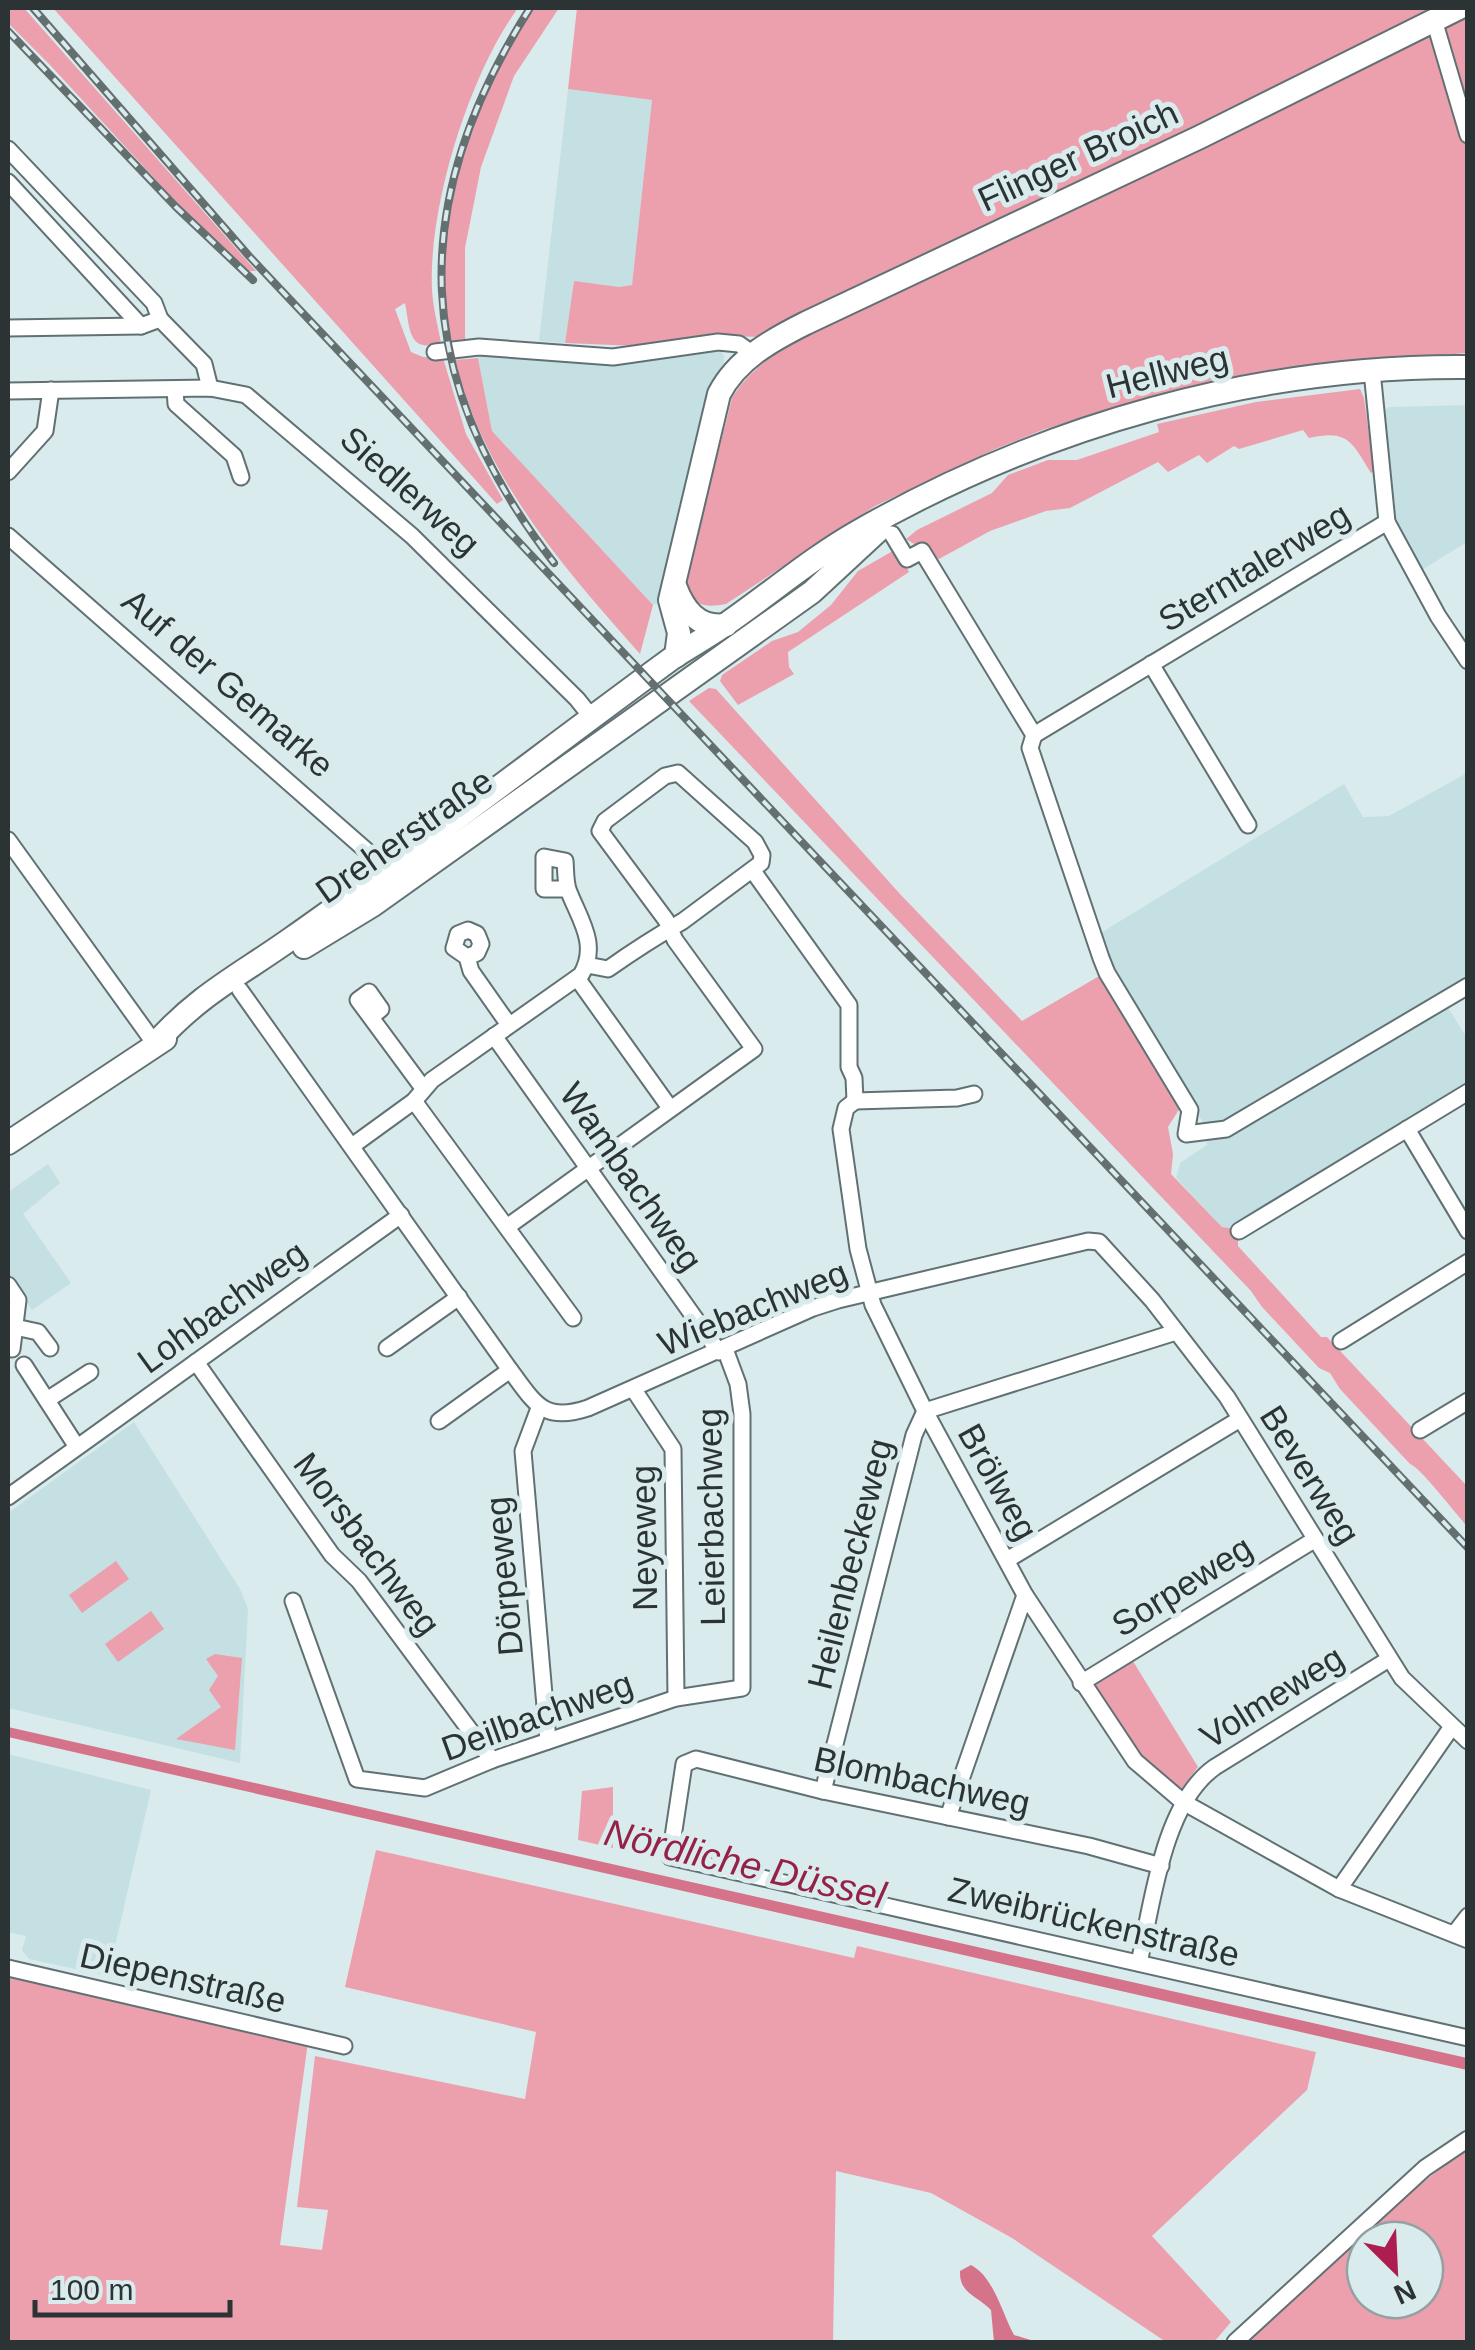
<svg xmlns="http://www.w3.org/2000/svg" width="1475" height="2350" viewBox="0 0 1475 2350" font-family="Helvetica,sans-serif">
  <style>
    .built { fill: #c5e0e3 }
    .green { fill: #eca0ae; fill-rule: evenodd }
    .water { fill: #d47389 }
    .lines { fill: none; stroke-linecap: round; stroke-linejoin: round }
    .street-casing { stroke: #617173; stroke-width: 19 }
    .secondary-casing { stroke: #617173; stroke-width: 26 }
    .street { stroke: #fff; stroke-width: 15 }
    .secondary { stroke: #fff; stroke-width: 22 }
    .rail-casing { stroke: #646f70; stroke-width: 8 }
    .rail { stroke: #d9ebed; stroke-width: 4; stroke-dasharray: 11; stroke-linecap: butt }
    .labels { text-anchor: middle; stroke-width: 10; stroke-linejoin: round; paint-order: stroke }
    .street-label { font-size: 35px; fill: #2c3334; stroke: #d9ebed }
    .water-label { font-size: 38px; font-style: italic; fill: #962147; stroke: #d9ebed }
  </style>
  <rect width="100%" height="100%" fill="#d9ebed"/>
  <!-- built -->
  <g class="built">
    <polygon points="568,89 652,100 632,285 619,287 574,282 565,343 539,341"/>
    <polygon points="721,351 724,356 723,375 665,600 653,605 492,431 478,358 484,353 608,363"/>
    <polygon points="1467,405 1467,542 1417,573 1394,534 1377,416 1389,407"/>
    <polygon points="1467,773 1467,982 1442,998 1467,1038 1467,1090 1232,1228 1222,1227 1176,1178 1180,1163 1207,1145 1204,1124 1110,965 1099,934 1344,784 1363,817 1389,816"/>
    <polygon points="48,1164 60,1183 23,1214 71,1283 32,1310 8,1275 8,1192"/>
    <polygon points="134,1422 240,1589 248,1609 240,1763 8,1708 8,1513"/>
    <polygon points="8,1754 151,1790 108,1976 29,1959 22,1950 26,1936 8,1932"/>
  </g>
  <!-- green -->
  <g class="green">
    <polygon points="8,8 24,8 256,271 249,271 177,203 51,66 8,23"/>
    <path d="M53,8H518C469,75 428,207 432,290C433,308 438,326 441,343C408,354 410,328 405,303L395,309L411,352L423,357L443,358L466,434L503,500L497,504Z"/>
    <path d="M535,8H559L514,76L481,167L465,248V339L450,341C448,324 445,306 444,288C441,192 480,85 535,8Z"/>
    <polygon points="577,8 1444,8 764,337 716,336 637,346 565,343 574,281 619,287 632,285 652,100 568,89"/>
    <path d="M1467,15V353L1345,363L1195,385L1045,429L993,450L875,506L726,604C705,608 695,606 684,587L732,398C748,372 770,356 797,341L1221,140Z"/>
    <path d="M478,358L492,431L653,605L640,654C562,566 484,477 455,360Z"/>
    <path d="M1360,389L1364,398L1374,471L1371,473C1352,442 1348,429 1309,438L1303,430L1239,449L1234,446L1207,463L1199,455L1168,472L1158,462L1070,508L1046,511L990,531L939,559L906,539L917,530L992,493L1008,475L1048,460H1077L1159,432L1157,424L1256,402Z"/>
    <polygon points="898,548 909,572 788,652 789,667 794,674 738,705 720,681 722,675 772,641 798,632 831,605 858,571"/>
    <path d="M709,688L716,689L900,894L1022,1021L1101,975L1180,1108L1168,1127L1173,1154L1171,1174L1222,1227L1238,1229V1246L1321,1337H1327L1467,1486V1526C1455,1513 1421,1468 1410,1464L1340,1389L1330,1373L1319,1368L1262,1307L1251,1291L689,701Z"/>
    <polygon points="116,1561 129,1579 82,1613 69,1595"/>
    <polygon points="151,1611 164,1629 118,1662 105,1644"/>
    <polygon points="215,1654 242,1658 235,1750 176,1739 221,1707 209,1690 218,1676 206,1659"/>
    <polygon points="1131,1658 1198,1767 1179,1792 1145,1766 1092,1685"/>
    <polygon points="613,1787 613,1848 578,1840 582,1791"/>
    <polygon points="376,1850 854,1958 857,1946 1316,2052 1307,2090 1152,2236 1231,2322 1214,2342 1166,2342 1012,2238 931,2193 836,2171 833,2342 8,2342 8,1974 308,2042 280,2245 322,2250 328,2210 297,2207 315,2056 525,2099 536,2032 345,1987"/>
    <path d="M1467,2148V2342H1248L1421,2184ZM1365,2240H1425V2300H1365Z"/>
  </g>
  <!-- water -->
  <g class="water">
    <polygon points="8,1727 1467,2058 1467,2070 8,1737"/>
    <path d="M971,2265C994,2277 1002,2313 1014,2335L1037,2342H994L991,2310C978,2296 959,2294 960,2271Z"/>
  </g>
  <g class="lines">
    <!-- street casing -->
    <g class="street-casing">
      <g id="street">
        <polyline points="1434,20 1468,135"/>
        <polyline points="8,149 154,303 160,319"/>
        <polyline points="8,182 141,326"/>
        <polyline points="8,328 141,326 160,319 204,364 210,388"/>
        <polyline points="435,352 479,347 613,357 718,342 739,344 753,354"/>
        <polyline points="1372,371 1387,522 1438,616 1468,661"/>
        <polyline points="175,389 176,404 234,456 241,477"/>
        <polyline points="8,391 210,388 246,395 412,536 577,699 593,719"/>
        <polyline points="8,472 45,431 51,390"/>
        <polyline points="892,534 907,559 922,551 1034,735"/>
        <polyline points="8,536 368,852 385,870"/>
        <polyline points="1151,664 1248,825"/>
        <polyline points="1034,735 1030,748 1101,958 1107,973 1190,1110 1186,1134 1226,1129 1468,986"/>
        <polyline points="1034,735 1387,522"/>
        <polyline points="8,840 155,1044 162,1039"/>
        <polyline points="753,871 849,1005 849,1067 854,1078 855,1101"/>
        <polyline points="467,957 477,953 481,944 477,934 468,930 458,934 454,948 467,957 471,971 509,1025"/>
        <polyline points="577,978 670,1108"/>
        <path d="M240,990L510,1370C535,1403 543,1423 588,1408L813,1308L838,1300L1088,1241L1099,1242L1152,1300L1227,1397L1402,1678L1468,1741"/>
        <polyline points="371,1017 381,1009 369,992 358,1000 423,1088"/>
        <polyline points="494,1036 719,1352"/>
        <polyline points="414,1101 573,1318"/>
        <polyline points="855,1101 846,1108 841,1129 858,1249 873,1305 925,1411 1025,1595 1135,1761 1183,1802 1339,1889 1468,1940"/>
        <polyline points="855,1101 957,1098 974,1094"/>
        <polyline points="1407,1129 1468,1231"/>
        <path d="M352,1146L414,1101L432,1080L581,975C599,945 580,920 569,892C565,883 566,871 565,861L544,857V889H567"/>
        <path d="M507,1227L754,1049L675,940L666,920L600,831L605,821L665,776L678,773L755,842L762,855L761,863L683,921C657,936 632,952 608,969L587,965"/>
        <polyline points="1239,1231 1468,1092"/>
        <polyline points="8,1285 18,1300 12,1349"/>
        <polyline points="15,1327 38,1332 50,1348"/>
        <polyline points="1341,1341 1468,1262"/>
        <polyline points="387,1348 459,1297"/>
        <polyline points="196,1362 332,1555 359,1581 492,1760"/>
        <polyline points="24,1365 77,1447"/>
        <polyline points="634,1390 673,1449 676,1698"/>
        <polyline points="47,1400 90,1372"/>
        <polyline points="539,1408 523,1451 548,1741"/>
        <polyline points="439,1421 510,1370"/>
        <polyline points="1420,1430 1468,1401"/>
        <polyline points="8,1497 401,1215"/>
        <polyline points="1007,1560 1240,1419"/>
        <polyline points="293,1601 357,1779 425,1788 492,1760 676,1698 742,1688 742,1414 738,1384 725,1349"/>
        <polyline points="1081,1683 1314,1540"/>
        <polyline points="823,1791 914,1435 925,1411 1176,1332"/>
        <polyline points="948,1817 1025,1595"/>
        <polyline points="1161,1866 1089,1846 823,1791 696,1759 684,1764 670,1857 1468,2038"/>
        <polyline points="1339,1889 1451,1728"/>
        <polyline points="1454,1934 1468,1916"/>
        <path d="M1139,1963C1152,1905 1163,1803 1215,1767L1389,1659"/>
        <polyline points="8,1968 344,2046"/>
        <polyline points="1235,2342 1425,2168 1468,2139"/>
      </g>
    </g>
    <!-- secondary casing -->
    <g class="secondary-casing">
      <g id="secondary">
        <path d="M675,586C684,610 698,629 726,625"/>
        <path d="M676,656L679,633L670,600L719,394C737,359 772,340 806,323L1200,137L1459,8"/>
        <polyline points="304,947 373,905 812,592 880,529"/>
        <path d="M155,1044C198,995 240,975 292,938C342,903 391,867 440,831C517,774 593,716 671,659C690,646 710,636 729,622C772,592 813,557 859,531C1043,426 1255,365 1468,367"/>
        <polyline points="8,1143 165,1039"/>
      </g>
    </g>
    <!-- street -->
    <use href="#street" class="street"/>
    <!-- secondary -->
    <use href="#secondary" class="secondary"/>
    <!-- rail casing -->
    <g class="rail-casing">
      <g id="rail">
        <polyline points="33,8 249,256 1468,1548"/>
        <path d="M530,8C405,204 412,380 554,563"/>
        <polyline points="8,31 176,207 253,280"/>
      </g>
    </g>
    <!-- rail -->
    <use href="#rail" class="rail"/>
  </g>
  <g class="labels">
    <!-- street labels -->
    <g class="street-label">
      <text transform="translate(1078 156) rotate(-25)" y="12">Flinger Broich</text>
      <text transform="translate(1167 372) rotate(-14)" y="12">Hellweg</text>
      <text transform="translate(410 491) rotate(42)" y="12">Siedlerweg</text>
      <text transform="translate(1254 567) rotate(-31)" y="12">Sterntalerweg</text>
      <text transform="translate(228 683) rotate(41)" y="12">Auf der Gemarke</text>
      <text transform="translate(404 836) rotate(-35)" y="12">Dreherstraße</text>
      <text transform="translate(631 1177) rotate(55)" y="12">Wambachweg</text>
      <text transform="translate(222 1307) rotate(-36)" y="12">Lohbachweg</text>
      <text transform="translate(753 1308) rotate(-22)" y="12">Wiebachweg</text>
      <text transform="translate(1310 1475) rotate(58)" y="12">Beverweg</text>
      <text transform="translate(998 1482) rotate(61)" y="12">Brölweg</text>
      <text transform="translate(711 1517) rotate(-91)" y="12">Leierbachweg</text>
      <text transform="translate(644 1538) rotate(-91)" y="12">Neyeweg</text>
      <text transform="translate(367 1544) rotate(53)" y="12">Morsbachweg</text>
      <text transform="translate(850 1564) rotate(-76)" y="12">Heilenbeckeweg</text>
      <text transform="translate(504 1576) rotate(-95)" y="12">Dörpeweg</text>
      <text transform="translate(1182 1586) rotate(-32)" y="12">Sorpeweg</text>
      <text transform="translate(1272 1697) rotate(-32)" y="12">Volmeweg</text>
      <text transform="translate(537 1716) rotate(-20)" y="12">Deilbachweg</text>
      <text transform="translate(922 1781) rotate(12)" y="12">Blombachweg</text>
      <text transform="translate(1094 1922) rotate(13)" y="12">Zweibrückenstraße</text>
      <text transform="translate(183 1978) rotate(13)" y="12">Diepenstraße</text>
    </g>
    <!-- water labels -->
    <g class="water-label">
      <text transform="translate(745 1864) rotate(13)" y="13">Nördliche Düssel</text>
    </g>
  </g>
  <!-- border -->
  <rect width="1475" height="2350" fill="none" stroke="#2c3334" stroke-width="20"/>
  <!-- north arrow -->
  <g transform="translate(1395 2270) rotate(156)"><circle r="48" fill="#d9ebed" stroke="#94a1a3" stroke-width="2.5"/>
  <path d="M0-8L18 38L0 25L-18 38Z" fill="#ae1d50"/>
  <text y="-15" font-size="28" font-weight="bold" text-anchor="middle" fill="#2c3334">N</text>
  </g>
  <!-- scale -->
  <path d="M35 2300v15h195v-15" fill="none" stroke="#2c3334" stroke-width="5"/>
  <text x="50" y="2300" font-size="30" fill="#2c3334" stroke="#d9ebed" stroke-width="8" paint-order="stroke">100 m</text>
</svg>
